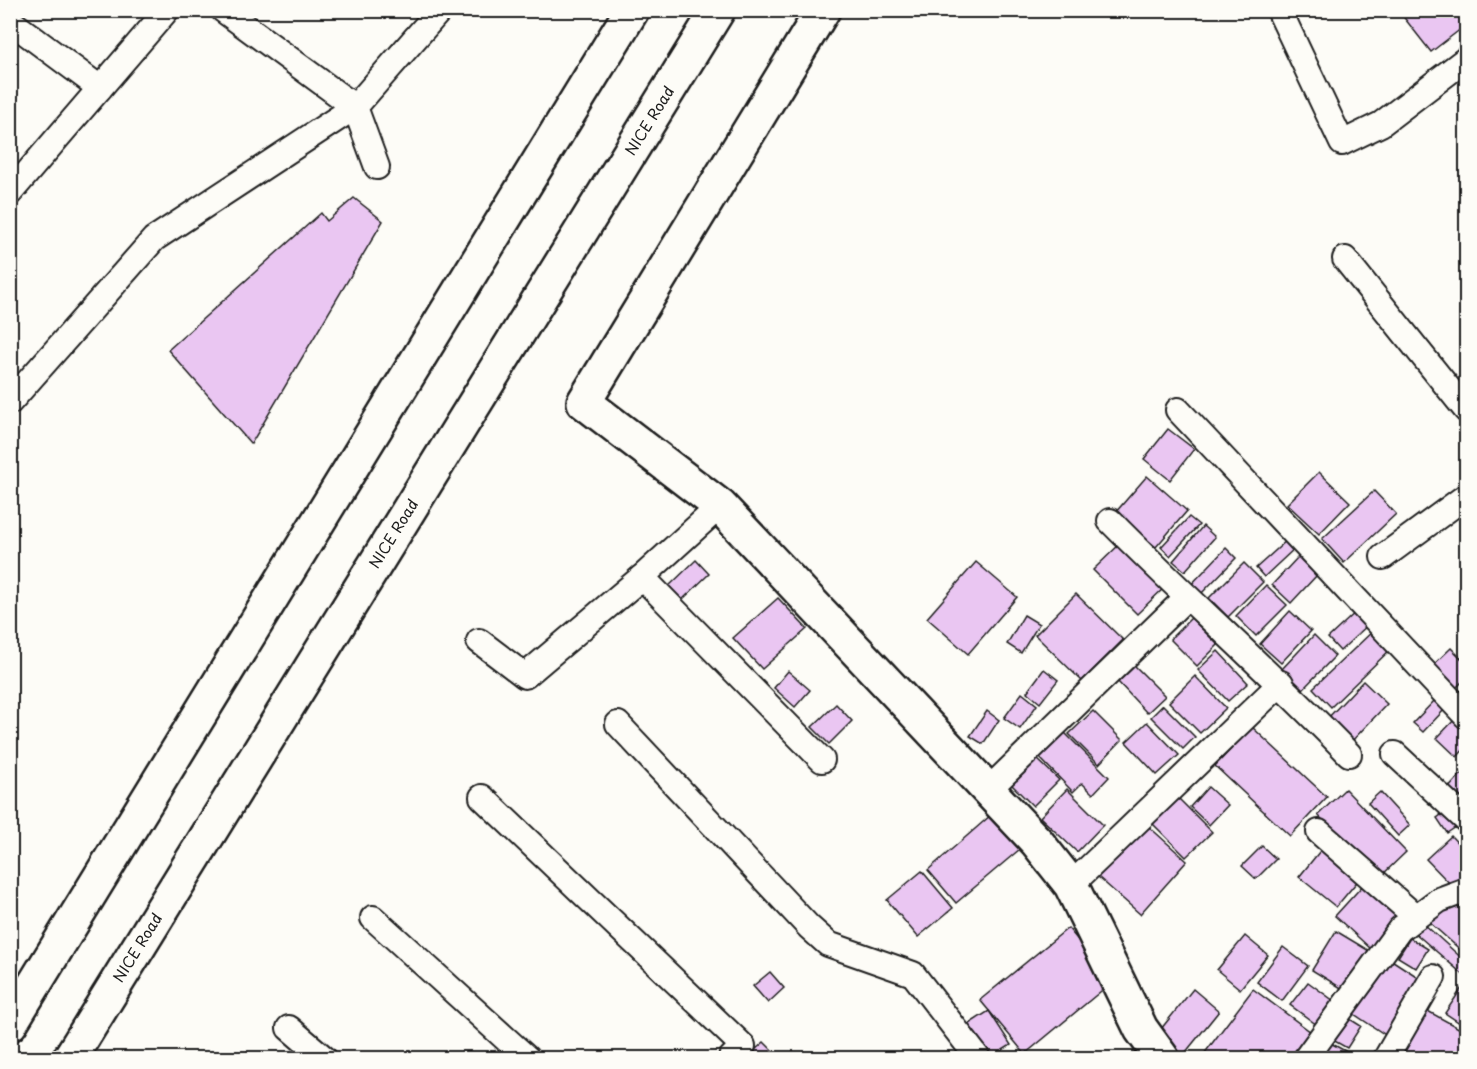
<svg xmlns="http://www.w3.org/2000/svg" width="1477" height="1069" viewBox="0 0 1477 1069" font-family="'Playpen Sans',sans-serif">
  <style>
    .building { fill: #eac6f2; stroke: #1c1c1c; stroke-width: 1.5 }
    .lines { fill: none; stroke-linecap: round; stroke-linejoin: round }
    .street-casing { stroke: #1c1c1c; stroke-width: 28 }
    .secondary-casing { stroke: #1c1c1c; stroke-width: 38 }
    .highway-casing { stroke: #1c1c1c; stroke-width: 38 }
    .street { stroke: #fdfcf7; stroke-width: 24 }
    .secondary { stroke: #fdfcf7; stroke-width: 33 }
    .highway { stroke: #fdfcf7; stroke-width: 33 }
    .labels { text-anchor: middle; stroke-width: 4.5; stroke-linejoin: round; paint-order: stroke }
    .street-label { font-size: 15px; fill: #1c1c1c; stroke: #fdfcf7 }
  </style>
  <rect width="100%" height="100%" fill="#fdfcf7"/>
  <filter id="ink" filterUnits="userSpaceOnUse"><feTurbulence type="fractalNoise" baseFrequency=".0167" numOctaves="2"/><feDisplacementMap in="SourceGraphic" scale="12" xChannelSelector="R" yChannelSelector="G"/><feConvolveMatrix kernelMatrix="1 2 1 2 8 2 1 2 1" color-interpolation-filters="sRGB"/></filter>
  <g filter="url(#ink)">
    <!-- building -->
    <g class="building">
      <polygon points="1398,10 1466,10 1466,25 1431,52"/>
      <polygon points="354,198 383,221 251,444 168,350 321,213 327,221"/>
      <polygon points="1168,429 1194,449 1170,480 1144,459"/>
      <polygon points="1319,472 1350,502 1319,534 1287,504"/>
      <polygon points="1147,476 1187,511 1156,547 1115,513"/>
      <polygon points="1374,491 1396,514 1344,563 1322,539"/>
      <polygon points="1189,517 1199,525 1170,556 1161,547"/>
      <polygon points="1203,526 1215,537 1185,571 1173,561"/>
      <polygon points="1287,540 1295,548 1264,577 1256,568"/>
      <polygon points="1123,541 1167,585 1137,614 1093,570"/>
      <polygon points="1226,548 1236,558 1197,598 1187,589"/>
      <polygon points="1298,557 1317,575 1291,603 1272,585"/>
      <polygon points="696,560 709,574 682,600 669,586"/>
      <polygon points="976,562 1017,597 968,654 927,618"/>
      <polygon points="1244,563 1263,582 1228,617 1209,598"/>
      <polygon points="1266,585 1287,605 1256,636 1236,616"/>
      <polygon points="1076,594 1123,640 1082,681 1035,635"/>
      <polygon points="778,598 807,629 762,669 733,638"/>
      <polygon points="1358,610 1370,623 1340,651 1328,638"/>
      <polygon points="1290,611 1311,631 1281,663 1260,644"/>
      <polygon points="1024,615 1039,624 1021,653 1007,644"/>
      <polygon points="1191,618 1218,645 1197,666 1170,639"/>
      <polygon points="1375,629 1393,647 1331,707 1313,688"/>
      <polygon points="1314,635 1335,656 1303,689 1282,669"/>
      <polygon points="1451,648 1466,663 1466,678 1451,693 1428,670"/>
      <polygon points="1218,651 1248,683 1228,701 1198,670"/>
      <polygon points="1135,666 1165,696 1147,713 1118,682"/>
      <polygon points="1044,669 1058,680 1040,703 1027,692"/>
      <polygon points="788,671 810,690 795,707 774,688"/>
      <polygon points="1195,676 1226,708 1200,733 1169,702"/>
      <polygon points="1363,681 1387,704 1350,743 1326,720"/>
      <polygon points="1022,693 1037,705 1020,729 1004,718"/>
      <polygon points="1435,700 1445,709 1423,732 1413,723"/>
      <polygon points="836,704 852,721 829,744 812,727"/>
      <polygon points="1163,705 1195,737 1183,749 1151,717"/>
      <polygon points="987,711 999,720 983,744 970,736"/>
      <polygon points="1093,711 1122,740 1099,764 1069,734"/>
      <polygon points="1456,718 1466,728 1466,747 1457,757 1437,738"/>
      <polygon points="1147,722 1179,755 1157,775 1126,742"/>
      <polygon points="1252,727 1327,797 1290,836 1215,766"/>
      <polygon points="1064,732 1109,777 1093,794 1082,783 1073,792 1039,757"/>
      <polygon points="1036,758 1059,780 1033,806 1010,783"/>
      <polygon points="1466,769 1466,803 1462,808 1445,792"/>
      <polygon points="1208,787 1228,805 1209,825 1190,807"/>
      <polygon points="1067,789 1103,825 1077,852 1040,817"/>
      <polygon points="1345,789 1406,852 1379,878 1318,815"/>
      <polygon points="1380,792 1410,825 1398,836 1368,803"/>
      <polygon points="1178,798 1212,832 1186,857 1152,823"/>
      <polygon points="1448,810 1459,825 1447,833 1437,818"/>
      <polygon points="991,815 1020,849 956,903 928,870"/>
      <polygon points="1146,824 1187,861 1140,914 1098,877"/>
      <polygon points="1451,836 1466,852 1466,882 1457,891 1426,859"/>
      <polygon points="1262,846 1276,859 1256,879 1242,866"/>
      <polygon points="1324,846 1361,877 1336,907 1299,877"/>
      <polygon points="922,871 953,908 918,937 887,900"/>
      <polygon points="1365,883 1402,914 1371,949 1335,916"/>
      <polygon points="1450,900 1466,914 1466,947 1463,952 1430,923"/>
      <polygon points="1423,923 1466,962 1466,977 1415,933"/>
      <polygon points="1068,928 1112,982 1025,1054 980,1000"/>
      <polygon points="1336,931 1371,952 1346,991 1312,970"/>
      <polygon points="1245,936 1268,955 1240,989 1217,970"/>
      <polygon points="1410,938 1428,949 1416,968 1398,957"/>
      <polygon points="1283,947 1308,966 1282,1001 1257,982"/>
      <polygon points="1387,957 1424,981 1387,1036 1351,1012"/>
      <polygon points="770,972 784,988 768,1003 753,986"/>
      <polygon points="1308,982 1338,1004 1321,1028 1290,1005"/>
      <polygon points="1466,982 1466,1027 1445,1013"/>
      <polygon points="1193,989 1219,1011 1181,1058 1177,1058 1153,1039"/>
      <polygon points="1253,989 1315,1035 1298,1058 1201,1058"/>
      <polygon points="1424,1009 1466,1032 1466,1058 1397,1056"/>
      <polygon points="989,1011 1011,1045 990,1058 981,1058 961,1029"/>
      <polygon points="1345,1016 1361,1026 1347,1048 1331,1039"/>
      <polygon points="1325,1040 1358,1058 1315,1058"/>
      <polygon points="764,1042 780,1058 746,1058"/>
    </g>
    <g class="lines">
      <!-- street casing -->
      <g class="street-casing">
        <g id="street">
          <polyline points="1279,10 1342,143 1381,124 1466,59"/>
          <polyline points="10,21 100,88"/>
          <polyline points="377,167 355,107 440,10"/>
          <polyline points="10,193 167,10"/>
          <polyline points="1345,259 1466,410"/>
          <polyline points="10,402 154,239 355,107 223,10"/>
          <polyline points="1178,410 1466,716"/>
          <path d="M1110,521C1188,600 1272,674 1349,754"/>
          <polyline points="1383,557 1466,496"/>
          <polyline points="642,577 822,760"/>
          <polyline points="479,641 525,676 642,577 720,506"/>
          <polyline points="618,724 809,927 828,944 913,974 978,1058"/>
          <polyline points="1395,754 1466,820"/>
          <polyline points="988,790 1186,598"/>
          <polyline points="482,797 743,1046 731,1058"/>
          <polyline points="1319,832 1416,917"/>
          <polyline points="1071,885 1281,683"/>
          <polyline points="373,918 527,1058"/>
          <polyline points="289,1028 324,1058"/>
          <polyline points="1306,1058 1400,929 1439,900 1466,890"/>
          <polyline points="1386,1058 1433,977"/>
        </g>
      </g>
      <!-- secondary casing -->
      <g class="secondary-casing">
        <polyline id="secondary" points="823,10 584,402 720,506 1037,842 1071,885 1141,1029 1162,1058"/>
      </g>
      <!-- highway casing -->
      <g class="highway-casing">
        <g id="highway">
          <polyline points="10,1024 632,10"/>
          <polyline points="70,1058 718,10"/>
        </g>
      </g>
      <!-- street -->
      <use href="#street" class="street"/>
      <!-- secondary -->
      <use href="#secondary" class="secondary"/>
      <!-- highway -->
      <use href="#highway" class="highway"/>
    </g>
  </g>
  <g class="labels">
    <!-- street labels -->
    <g class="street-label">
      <text transform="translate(650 121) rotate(-58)" y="5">NICE Road</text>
      <text transform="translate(394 534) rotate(-58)" y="5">NICE Road</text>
      <text transform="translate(138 948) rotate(-58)" y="5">NICE Road</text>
    </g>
  </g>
  <!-- margin -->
  <rect width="1477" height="1069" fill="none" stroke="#fdfcf7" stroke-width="36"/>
  <rect x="18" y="18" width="1441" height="1033" fill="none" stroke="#1c1c1c" stroke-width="2" filter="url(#ink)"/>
</svg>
